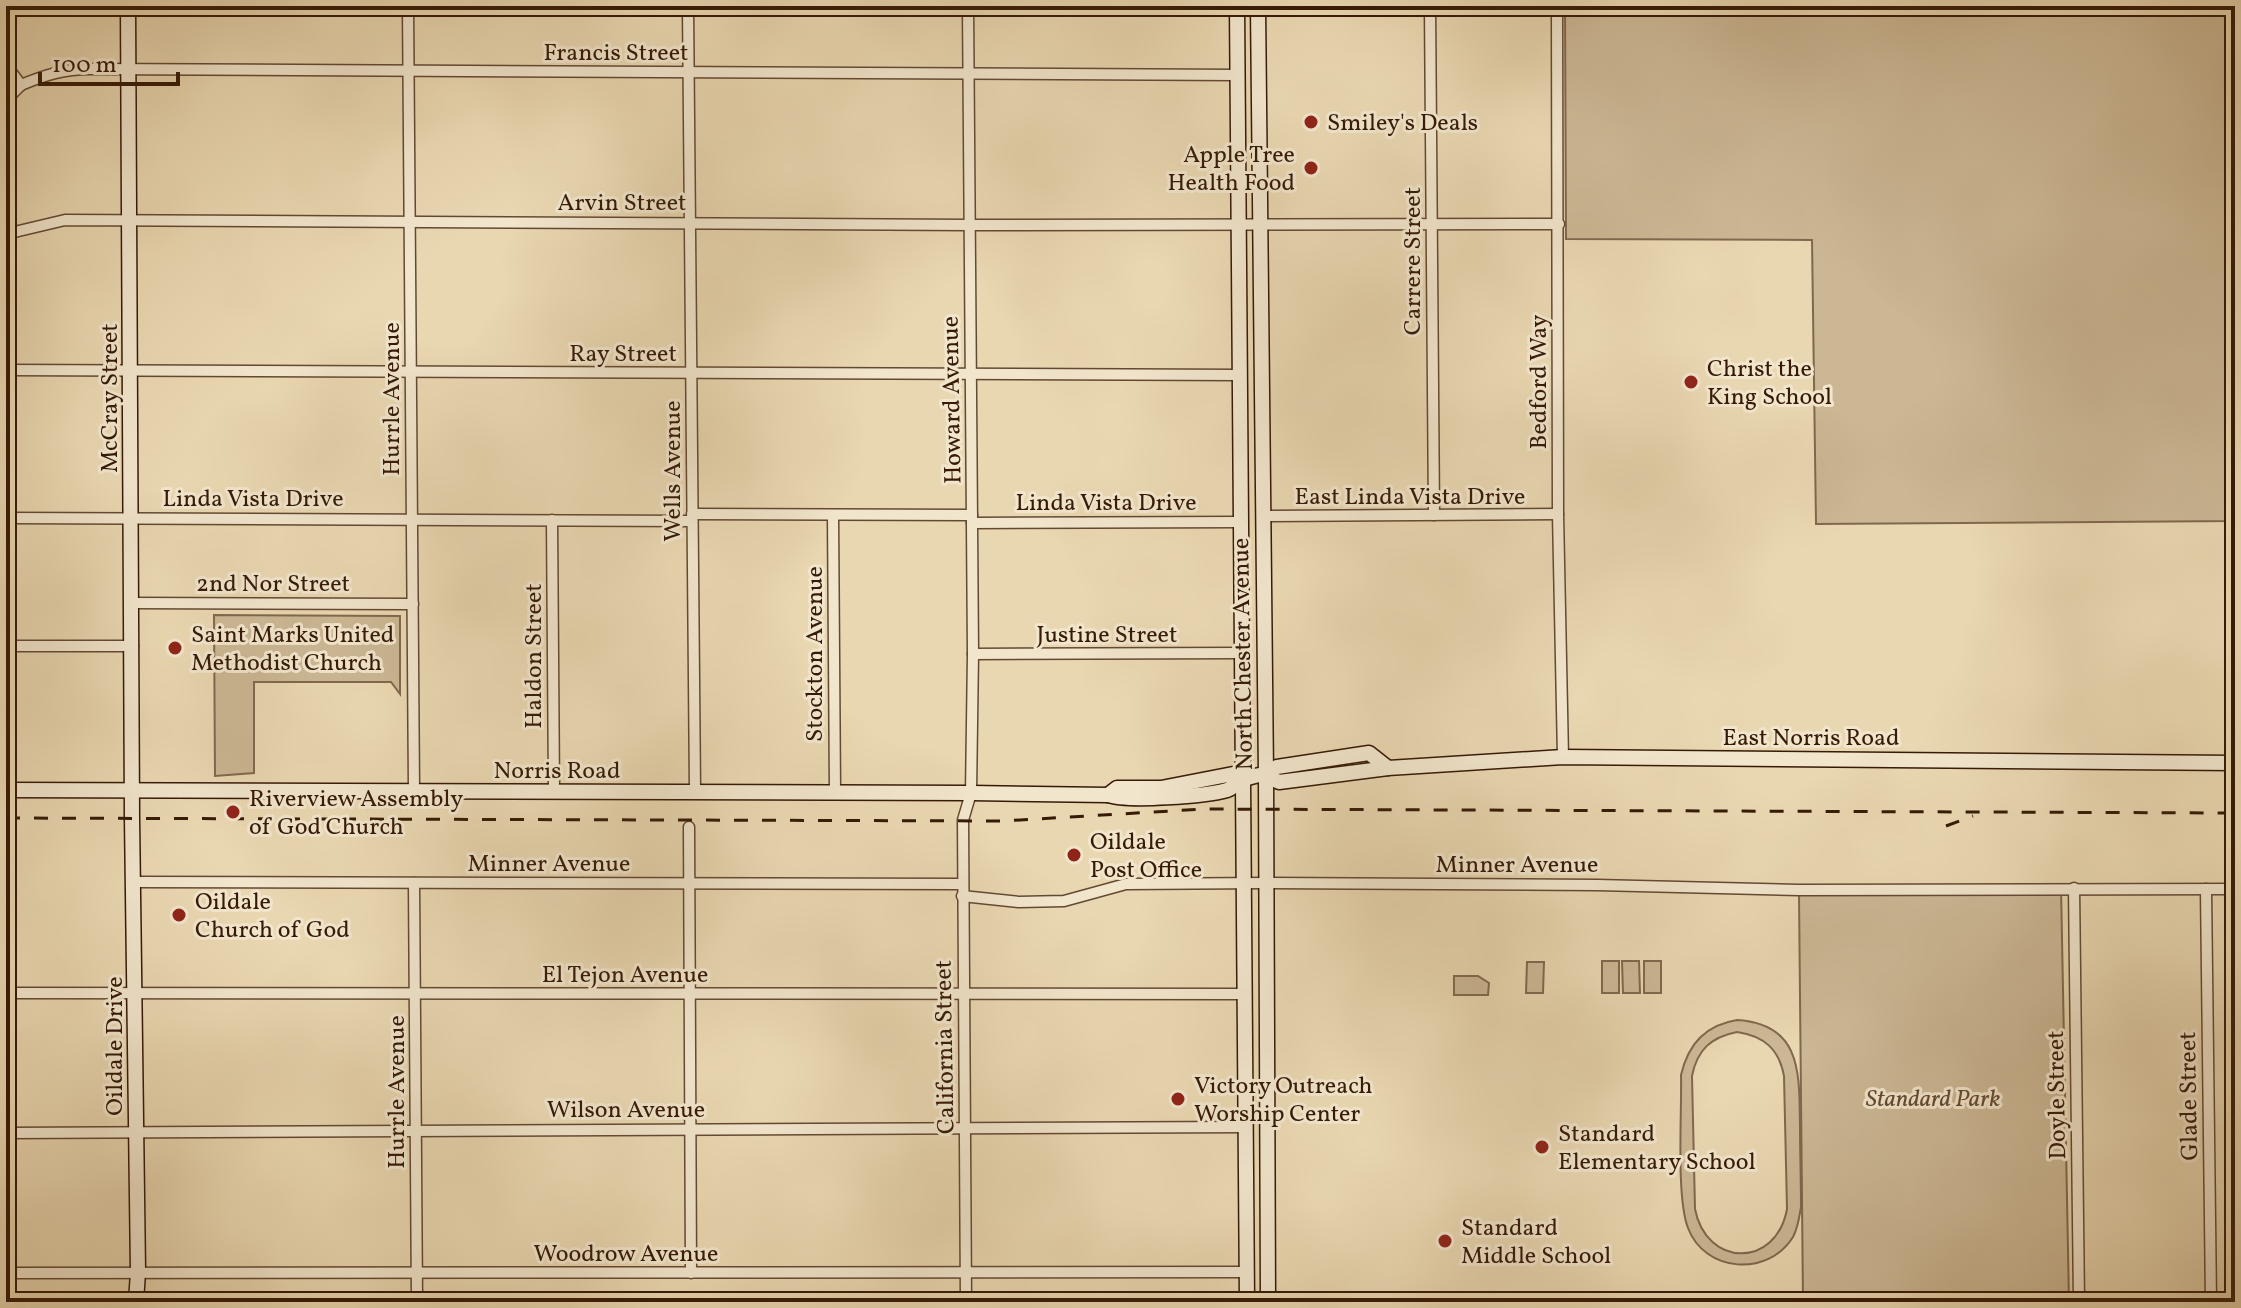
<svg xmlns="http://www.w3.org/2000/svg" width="2241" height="1308" viewBox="0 0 2241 1308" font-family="Vollkorn,serif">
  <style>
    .green { fill: #cbb794; stroke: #80684e; stroke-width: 2; fill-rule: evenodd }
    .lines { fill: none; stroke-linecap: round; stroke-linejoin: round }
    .street-casing { stroke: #634932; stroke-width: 13 }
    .secondary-casing { stroke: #361a07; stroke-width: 17 }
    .street { stroke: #f1e5cc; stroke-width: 10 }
    .secondary { stroke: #f1e5cc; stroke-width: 14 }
    .rail { stroke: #361a07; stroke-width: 3; stroke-dasharray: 14 14; stroke-linecap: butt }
    .poi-dot { fill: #8f2418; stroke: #f1e5cc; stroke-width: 3 }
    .labels { text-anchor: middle; stroke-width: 6; stroke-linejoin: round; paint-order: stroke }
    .street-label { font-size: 24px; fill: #361a07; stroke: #f1e5cc }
    .poi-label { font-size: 24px; fill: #361a07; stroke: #f1e5cc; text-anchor: start }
    .park-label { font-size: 24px; font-style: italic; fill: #634931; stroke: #f1e5cc }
  </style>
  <rect width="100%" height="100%" fill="#e9d7b1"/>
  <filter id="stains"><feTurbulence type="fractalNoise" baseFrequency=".0025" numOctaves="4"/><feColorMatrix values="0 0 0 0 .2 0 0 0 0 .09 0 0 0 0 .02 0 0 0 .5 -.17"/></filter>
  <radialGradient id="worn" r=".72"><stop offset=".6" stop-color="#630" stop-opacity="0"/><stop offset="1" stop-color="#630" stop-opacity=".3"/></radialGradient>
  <!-- green -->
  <g class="green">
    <polygon points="1565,6 2235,6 2235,521 1816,524 1812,240 1566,239"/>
    <polygon points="214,615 400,616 400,694 391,682 254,682 254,773 215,776"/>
    <polygon points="2061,886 2069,1302 1803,1302 1799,894"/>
    <rect x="1602" y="961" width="17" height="32"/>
    <polygon points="1622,961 1639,961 1640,993 1623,993"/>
    <rect x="1644" y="961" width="17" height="32"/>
    <polygon points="1527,962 1544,962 1543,993 1526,993"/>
    <polygon points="1454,976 1478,976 1489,983 1488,995 1454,995"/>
    <path d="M1737,1020C1803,1024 1799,1075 1800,1126C1800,1153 1801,1180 1801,1207C1799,1218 1798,1228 1793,1237C1768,1277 1705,1273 1688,1228C1676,1197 1682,1113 1681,1075C1688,1044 1705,1025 1737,1020ZM1737,1032C1764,1036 1779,1049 1784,1076L1787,1209C1776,1269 1706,1267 1695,1209L1692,1076C1697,1050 1711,1037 1737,1032Z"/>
  </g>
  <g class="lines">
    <!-- street casing -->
    <g class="street-casing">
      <g id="street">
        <polyline points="408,6 414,791"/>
        <polyline points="688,6 695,792"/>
        <polyline points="1430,6 1434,515"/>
        <polyline points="1557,6 1558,514 1563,757"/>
        <path d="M6,65L21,85C45,75 64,69 90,69L1238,75"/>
        <polyline points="6,100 21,85"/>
        <polyline points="6,234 65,220 969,225 1559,224"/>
        <polyline points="6,370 1240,375"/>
        <polyline points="692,514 972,515"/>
        <polyline points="833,515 835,793"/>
        <polyline points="1262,516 1558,514"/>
        <polyline points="6,518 692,521"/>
        <polyline points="552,520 554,792"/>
        <polyline points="972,523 1241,522"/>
        <polyline points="133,603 413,604"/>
        <polyline points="6,646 133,646"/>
        <polyline points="973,654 1242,653"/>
        <polyline points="689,827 691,1273"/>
        <polyline points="135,882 962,884"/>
        <polyline points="414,883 417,1302"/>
        <polyline points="2074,888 2079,1302"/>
        <polyline points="2206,889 2211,1302"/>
        <polyline points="962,896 1019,902 1064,901 1126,884 1265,883 1597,885 1799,890 2235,889"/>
        <polyline points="6,993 1245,994"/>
        <polyline points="6,1133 1246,1127"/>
        <polyline points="6,1273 1247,1272"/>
        <polyline points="966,1302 963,820 971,793 973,654 968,6"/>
      </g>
    </g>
    <!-- secondary casing -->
    <g class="secondary-casing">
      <g id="secondary">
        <polyline points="128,6 132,818 138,1272 136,1302"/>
        <polyline points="1237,6 1247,1302"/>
        <polyline points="1258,6 1266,776 1268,1302"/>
        <polyline points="1266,776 1279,782 1388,768 1563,757 2235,763"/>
        <path d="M6,790L971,793L1108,795C1128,802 1206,796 1227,790C1233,788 1237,782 1243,780C1257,773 1263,778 1277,767L1369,753L1388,768"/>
        <polyline points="1108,795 1117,788 1161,788 1233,774 1244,779"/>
      </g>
    </g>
    <!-- street -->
    <use href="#street" class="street"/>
    <!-- secondary -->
    <use href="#secondary" class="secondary"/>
    <!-- rail -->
    <g class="rail">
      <polyline points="6,818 1003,821 1204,809 2235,813"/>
      <polyline points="1946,826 1973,816"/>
    </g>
  </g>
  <!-- markers -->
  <g class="poi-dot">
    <circle cx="1311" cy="122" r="8"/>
    <circle cx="1311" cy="168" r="8"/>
    <circle cx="1691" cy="382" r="8"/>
    <circle cx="175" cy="648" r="8"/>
    <circle cx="233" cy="812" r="8"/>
    <circle cx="1074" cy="855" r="8"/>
    <circle cx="179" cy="915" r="8"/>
    <circle cx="1178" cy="1099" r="8"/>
    <circle cx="1542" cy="1147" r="8"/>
    <circle cx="1445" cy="1241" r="8"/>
  </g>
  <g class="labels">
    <!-- street labels -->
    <g class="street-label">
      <text x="616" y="60">Francis Street</text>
      <text x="622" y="210">Arvin Street</text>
      <text transform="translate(1412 261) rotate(-90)" y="8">Carrere Street</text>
      <text x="623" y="361">Ray Street</text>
      <text transform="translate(1538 382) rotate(-90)" y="8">Bedford Way</text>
      <text transform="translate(109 398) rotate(-90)" y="8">McCray Street</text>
      <text transform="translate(391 399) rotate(-90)" y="8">Hurrle Avenue</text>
      <text transform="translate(951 400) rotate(-91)" y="8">Howard Avenue</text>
      <text transform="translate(672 471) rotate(-90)" y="8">Wells Avenue</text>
      <text x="1410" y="504">East Linda Vista Drive</text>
      <text x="253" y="506">Linda Vista Drive</text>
      <text x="1106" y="510">Linda Vista Drive</text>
      <text x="273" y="591">2nd Nor Street</text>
      <text x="1107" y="642">Justine Street</text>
      <text transform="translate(814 654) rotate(-90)" y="8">Stockton Avenue</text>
      <text transform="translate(1242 654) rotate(-91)" y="8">North Chester Avenue</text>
      <text transform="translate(533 656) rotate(-90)" y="8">Haldon Street</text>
      <text x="1811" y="745">East Norris Road</text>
      <text x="557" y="778">Norris Road</text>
      <text x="549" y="871">Minner Avenue</text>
      <text x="1517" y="872">Minner Avenue</text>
      <text x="625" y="982">El Tejon Avenue</text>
      <text transform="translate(114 1046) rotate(-90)" y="8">Oildale Drive</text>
      <text transform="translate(944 1047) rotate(-91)" y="8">California Street</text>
      <text transform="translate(396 1092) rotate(-90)" y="8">Hurrle Avenue</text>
      <text transform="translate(2056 1095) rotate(-91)" y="8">Doyle Street</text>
      <text transform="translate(2188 1096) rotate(-91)" y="8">Glade Street</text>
      <text x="626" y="1117">Wilson Avenue</text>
      <text x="626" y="1261">Woodrow Avenue</text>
    </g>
    <!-- poi labels -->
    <g class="poi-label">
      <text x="1327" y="130">Smiley's Deals</text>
      <text x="1295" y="162" text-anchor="end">Apple Tree<tspan x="1295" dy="28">Health Food</tspan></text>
      <text x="1707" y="376">Christ the<tspan x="1707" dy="28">King School</tspan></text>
      <text x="191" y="642">Saint Marks United<tspan x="191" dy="28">Methodist Church</tspan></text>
      <text x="249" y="806">Riverview Assembly<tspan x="249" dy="28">of God Church</tspan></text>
      <text x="1090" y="849">Oildale<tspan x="1090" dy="28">Post Office</tspan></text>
      <text x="195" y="909">Oildale<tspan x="195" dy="28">Church of God</tspan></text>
      <text x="1194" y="1093">Victory Outreach<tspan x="1194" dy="28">Worship Center</tspan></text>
      <text x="1558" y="1141">Standard<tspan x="1558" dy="28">Elementary School</tspan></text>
      <text x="1461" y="1235">Standard<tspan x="1461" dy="28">Middle School</tspan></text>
    </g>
    <!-- park labels -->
    <g class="park-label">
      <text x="1933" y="1106">Standard Park</text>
    </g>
  </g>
  <!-- margin -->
  <rect width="2241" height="1308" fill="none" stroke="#e9d7b1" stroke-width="32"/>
  <rect x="8" y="8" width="2225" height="1292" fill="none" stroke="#361a07" stroke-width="4"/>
  <rect x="16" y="16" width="2209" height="1276" fill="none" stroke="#361a07" stroke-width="2"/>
  <!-- scale -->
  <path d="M40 72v12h138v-12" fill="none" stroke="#361a07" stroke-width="4"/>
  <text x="52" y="72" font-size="24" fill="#361a07" stroke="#f1e5cc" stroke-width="6" paint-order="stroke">100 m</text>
  <rect width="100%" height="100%" filter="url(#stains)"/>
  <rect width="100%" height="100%" fill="url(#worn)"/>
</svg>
